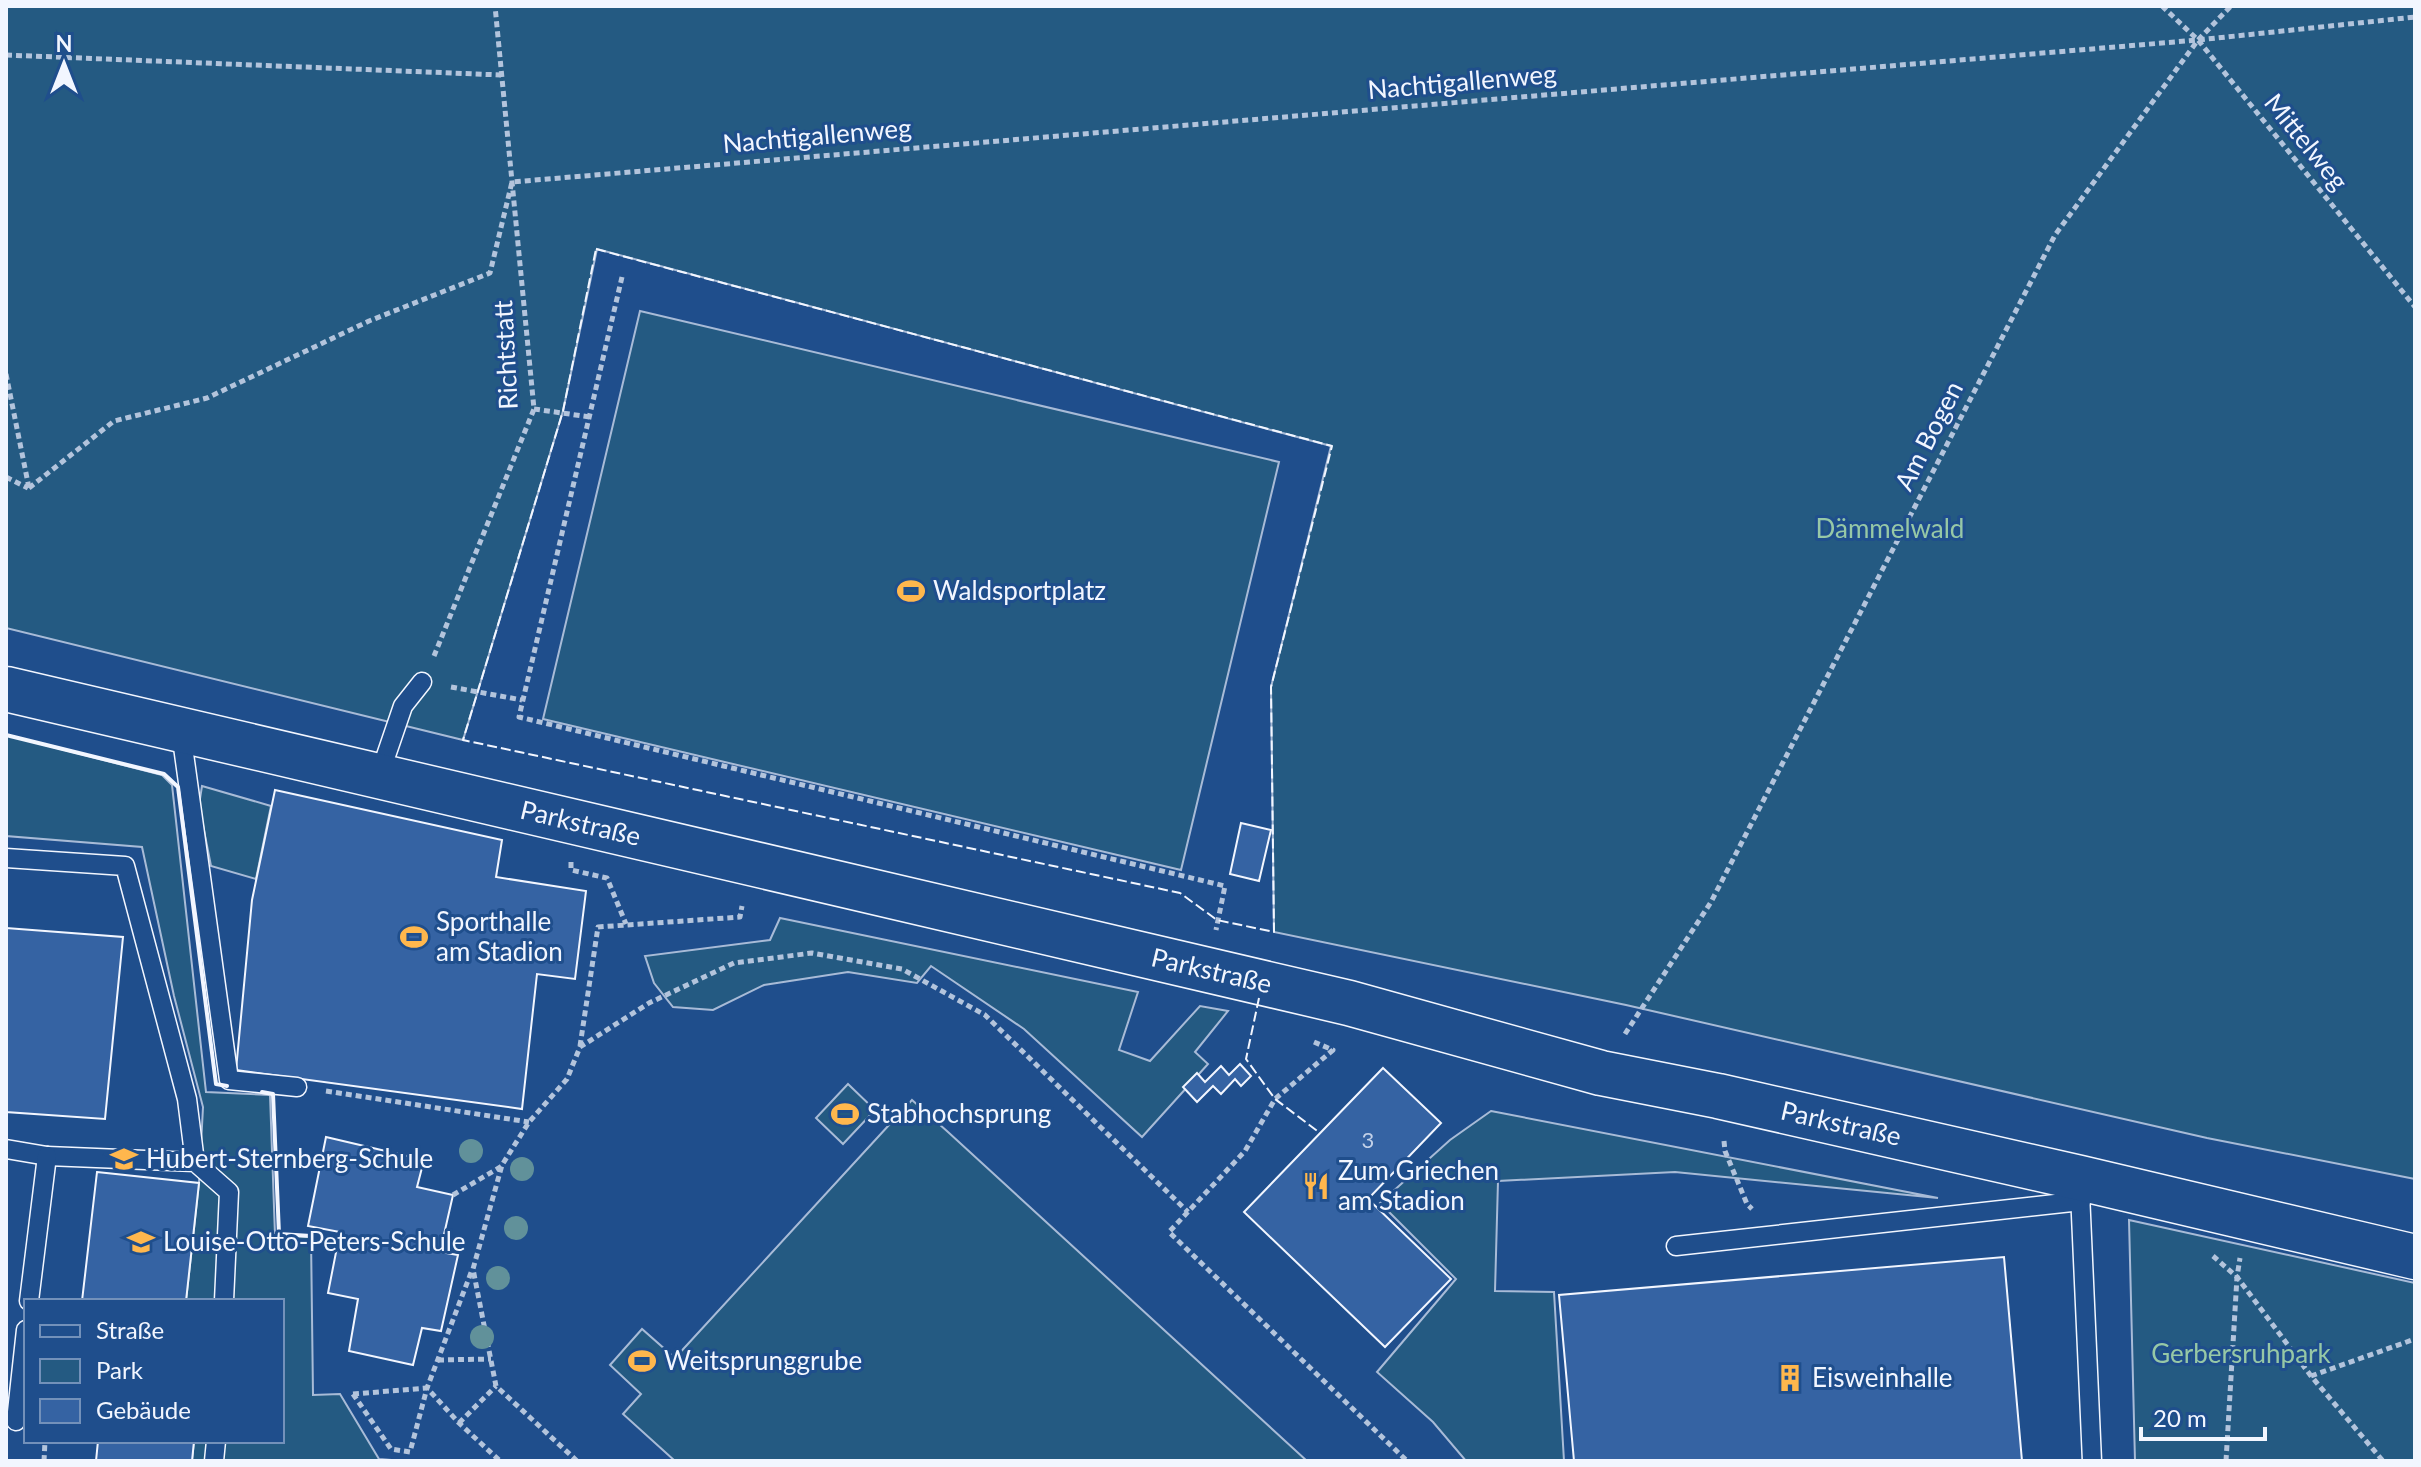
<svg xmlns="http://www.w3.org/2000/svg" width="2421" height="1467" viewBox="0 0 2421 1467" font-family="Lato,sans-serif">
  <style>
    .green { fill: #245a82; stroke: #a8bbd7; stroke-width: 2 }
    .building { fill: #3563a3; stroke: #f2f6ff; stroke-width: 2 }
    .lines { fill: none; stroke-linecap: round; stroke-linejoin: round }
    .service-casing { stroke: #f2f6ff; stroke-width: 21 }
    .tertiary-casing { stroke: #f2f6ff; stroke-width: 47 }
    .path { stroke: #b3c4dc; stroke-width: 5; stroke-dasharray: 6 4; stroke-linecap: butt }
    .service { stroke: #1f4e8c; stroke-width: 18 }
    .tertiary { stroke: #1f4e8c; stroke-width: 44 }
    .fence { stroke: #f2f6ff; stroke-width: 2; stroke-dasharray: 10 4; stroke-linecap: butt }
    .wall { stroke: #f2f6ff; stroke-width: 4 }
    .tree { fill: #61919a }
    .labels { text-anchor: middle; stroke-width: 6; stroke-linejoin: round; paint-order: stroke }
    .number-label { font-size: 22px; fill: #c3d1e8 }
    .street-label { font-size: 26px; fill: #f2f6ff; stroke: #1f4e8c }
    .park-label { font-size: 26px; fill: #97c8a6; stroke: #1f4e8c }
    .poi-label { font-size: 26px; fill: #f2f6ff; stroke: #1f4e8c; text-anchor: start }
  </style>
  <rect width="100%" height="100%" fill="#1f4e8c"/>
  <!-- green -->
  <g class="green">
    <polygon points="6,6 2415,6 2415,1179 2207,1138 1626,1005 1274,932 1271,687 1331,446 597,249 563,411 463,740 6,628"/>
    <polygon points="640,311 1279,462 1181,870 543,719"/>
    <polygon points="6,735 162,775 172,785 206,1092 270,1095 275,1235 311,1237 313,1395 340,1394 379,1459 404,1461 192,1461 194,1441 282,1441 282,1301 186,1301 199,1183 203,1107 174,996 142,847 6,836"/>
    <polygon points="202,786 271,806 256,879 211,866 199,805"/>
    <polygon points="780,918 1138,992 1119,1050 1150,1061 1200,1006 1228,1011 1195,1052 1208,1064 1142,1137 1024,1029 931,966 917,983 848,972 764,985 713,1010 673,1007 654,983 645,956 770,940"/>
    <polygon points="848,1084 875,1110 843,1144 816,1118"/>
    <polygon points="912,1100 948,1132 1307,1461 675,1461 623,1414 641,1394 610,1365 642,1329 675,1358"/>
    <polygon points="1491,1111 1938,1198 1675,1172 1498,1181 1495,1291 1554,1292 1564,1461 1466,1461 1433,1422 1377,1372 1456,1279 1380,1203 1450,1140"/>
    <polygon points="2129,1220 2415,1283 2415,1461 2135,1461"/>
  </g>
  <!-- building -->
  <g class="building">
    <polygon points="275,790 502,840 496,877 586,891 575,979 537,974 522,1109 236,1070 252,900"/>
    <polygon points="1241,823 1271,830 1259,881 1230,874"/>
    <polygon points="6,928 123,937 105,1119 6,1112"/>
    <polygon points="1240,1064 1251,1076 1241,1086 1235,1079 1221,1094 1213,1086 1197,1102 1183,1087 1197,1073 1205,1082 1221,1066 1229,1075"/>
    <polygon points="1383,1068 1441,1123 1368,1199 1451,1279 1385,1347 1244,1212"/>
    <polygon points="326,1137 424,1160 417,1187 453,1195 440,1252 458,1255 441,1331 422,1328 413,1365 349,1351 358,1299 328,1293 340,1232 308,1226"/>
    <polygon points="97,1172 199,1183 186,1301 82,1301"/>
    <polygon points="2004,1257 2022,1461 1574,1461 1559,1295"/>
    <polygon points="98,1441 194,1441 192,1461 96,1461"/>
  </g>
  <g class="lines">
    <!-- service casing -->
    <g class="service-casing">
      <g id="service">
        <polyline points="181,732 229,1080 297,1087"/>
        <polyline points="379,776 403,706 422,682"/>
        <polyline points="6,858 125,866 187,1099 195,1162"/>
        <polyline points="6,1149 47,1156 195,1162 229,1192 224,1301"/>
        <polyline points="2080,1193 2092,1461"/>
        <polyline points="1676,1246 2081,1201"/>
        <polyline points="29,1301 47,1156"/>
        <polyline points="16,1421 26,1330"/>
        <polyline points="214,1461 216,1441"/>
      </g>
    </g>
    <!-- tertiary casing -->
    <g class="tertiary-casing">
      <g id="tertiary">
        <path id="s1" d="M6,689L1349,1003L1601,1073L1718,1096L2080,1178L2415,1257"/>
      </g>
    </g>
    <!-- path -->
    <g class="path">
      <polyline points="2162,6 2198,40 2415,307"/>
      <polyline points="6,55 501,75"/>
      <polyline points="622,277 519,717 1225,886 1216,930"/>
      <polyline points="6,374 29,488"/>
      <polyline points="534,409 590,417"/>
      <polyline points="6,477 28,488"/>
      <polyline points="29,488 114,421 207,398 369,321 490,273 512,182 2198,40 2415,17"/>
      <polyline points="434,656 534,409 495,6"/>
      <polyline points="451,687 522,700"/>
      <polyline points="571,862 571,870 607,878 626,924"/>
      <polyline points="1625,1034 1711,902 2055,235 2198,40 2231,6"/>
      <polyline points="1314,1042 1333,1050 1275,1099 1245,1151 1169,1232 1407,1461"/>
      <polyline points="580,1046 598,927 740,917 742,906"/>
      <polyline points="326,1091 529,1122"/>
      <polyline points="1724,1141 1725,1151 1747,1204 1752,1209"/>
      <polyline points="453,1195 502,1166"/>
      <polyline points="2213,1256 2237,1277 2311,1376 2383,1461"/>
      <polyline points="438,1360 491,1359"/>
      <polyline points="2311,1376 2415,1339"/>
      <polyline points="353,1394 391,1449 410,1452 427,1388 472,1270"/>
      <polyline points="353,1394 427,1388 459,1423 500,1461"/>
      <polyline points="459,1423 496,1386"/>
      <polyline points="44,1461 45,1441"/>
      <polyline points="577,1461 496,1386 473,1269 502,1165 529,1122 567,1079 580,1047 649,1003 734,963 812,953 902,969 985,1015 1188,1212"/>
      <polyline points="2226,1461 2237,1277 2240,1258"/>
    </g>
    <!-- service -->
    <use href="#service" class="service"/>
    <!-- tertiary -->
    <use href="#tertiary" class="tertiary"/>
    <!-- fence -->
    <g class="fence">
      <polygon points="596,249 1332,446 1271,687 1274,932 1217,920 1180,893 463,740 563,411"/>
      <polyline points="1259,998 1246,1059 1275,1099 1320,1133"/>
    </g>
    <!-- wall -->
    <g class="wall">
      <polyline points="6,735 164,774 178,787 216,1084 227,1086"/>
      <polyline points="262,1092 273,1094 279,1234 311,1236"/>
    </g>
  </g>
  <!-- trees -->
  <g class="tree">
    <circle cx="471" cy="1151" r="12"/>
    <circle cx="522" cy="1169" r="12"/>
    <circle cx="516" cy="1228" r="12"/>
    <circle cx="498" cy="1278" r="12"/>
    <circle cx="482" cy="1337" r="12"/>
  </g>
  <!-- icons -->
  <defs>
    <g id="stadium-bare" transform="scale(2.16)"><path d="M0-5a6.5 5 0 1 0 0 10a6.5 5 0 1 0 0-10ZM-3.5-1.8h7v3.6h-7Z" fill="#ffb74d" stroke="#1f4e8c" stroke-width="2.5" paint-order="stroke"/></g>
    <g id="school-bare" transform="scale(2.16)"><path d="M0-5L7-2L0 1L-7-2ZM-4 1L0 2.5L4 1V4Q0 6-4 4Z" fill="#ffb74d" stroke="#1f4e8c" stroke-width="2.5" paint-order="stroke"/></g>
    <g id="restaurant-bare" transform="scale(2.16)"><path d="M-5-6h1v4h1v-4h1v4h1v-4h1v5L-1.5 .5V6h-2V.5L-5-1ZM5-6V6H3V1.5H1.5Q1.5-4 5-6Z" fill="#ffb74d" stroke="#1f4e8c" stroke-width="2.5" paint-order="stroke"/></g>
    <g id="building-bare" transform="scale(2.16)"><path d="M-4-6H4V6H1V3H-1V6H-4ZM-2.5-4.3h1.7v1.8h-1.7ZM.8-4.3h1.7v1.8H.8ZM-2.5-1h1.7V.8h-1.7ZM.8-1h1.7V.8H.8Z" fill="#ffb74d" stroke="#1f4e8c" stroke-width="2.5" paint-order="stroke"/></g>
  </defs>
  <g fill-rule="evenodd">
    <use href="#stadium-bare" x="911" y="591"/>
    <use href="#stadium-bare" x="414" y="937"/>
    <use href="#stadium-bare" x="845" y="1114"/>
    <use href="#school-bare" x="124" y="1159"/>
    <use href="#restaurant-bare" x="1316" y="1186"/>
    <use href="#school-bare" x="141" y="1242"/>
    <use href="#stadium-bare" x="642" y="1361"/>
    <use href="#building-bare" x="1790" y="1378"/>
  </g>
  <g class="labels">
    <!-- number labels -->
    <g class="number-label">
      <text x="1368" y="1148">3</text>
    </g>
    <!-- street labels -->
    <g class="street-label">
      <text transform="translate(1462 82) rotate(-5)" y="9">Nachtigallenweg</text>
      <text transform="translate(817 136) rotate(-5)" y="9">Nachtigallenweg</text>
      <text transform="translate(2306 142) rotate(51)" y="9">Mittelweg</text>
      <text transform="translate(506 355) rotate(-93)" y="9">Richtstatt</text>
      <text transform="translate(1929 436) rotate(-63)" y="9">Am Bogen</text>
      <text dy="9" stroke="none"><textPath href="#s1" startOffset="590">Parkstraße</textPath></text>
      <text dy="9" stroke="none"><textPath href="#s1" startOffset="1238">Parkstraße</textPath></text>
      <text dy="9" stroke="none"><textPath href="#s1" startOffset="1886">Parkstraße</textPath></text>
    </g>
    <!-- park labels -->
    <g class="park-label">
      <text x="1890" y="538">Dämmelwald</text>
      <text x="2241" y="1363">Gerbersruhpark</text>
    </g>
    <!-- poi labels -->
    <g class="poi-label">
      <text x="933" y="600">Waldsportplatz</text>
      <text x="436" y="931">Sporthalle<tspan x="436" dy="30">am Stadion</tspan></text>
      <text x="867" y="1123">Stabhochsprung</text>
      <text x="146" y="1168">Hubert-Sternberg-Schule</text>
      <text x="1338" y="1180">Zum Griechen<tspan x="1338" dy="30">am Stadion</tspan></text>
      <text x="163" y="1251">Louise-Otto-Peters-Schule</text>
      <text x="664" y="1370">Weitsprunggrube</text>
      <text x="1812" y="1387">Eisweinhalle</text>
    </g>
  </g>
  <!-- border -->
  <rect width="2421" height="1467" fill="none" stroke="#f2f6ff" stroke-width="16"/>
  <!-- legend -->
  <rect x="24" y="1299" width="260" height="144" fill="#1f4e8c" stroke="#7391ba" stroke-width="2"/>
  <rect x="40" y="1325" width="40" height="12" fill="#1f4e8c" stroke="#7391ba" stroke-width="2"/>
  <text x="96" y="1339" font-size="24" fill="#f2f6ff">Straße</text>
  <rect x="40" y="1359" width="40" height="24" fill="#245a82" stroke="#7391ba" stroke-width="2"/>
  <text x="96" y="1379" font-size="24" fill="#f2f6ff">Park</text>
  <rect x="40" y="1399" width="40" height="24" fill="#3563a3" stroke="#7391ba" stroke-width="2"/>
  <text x="96" y="1419" font-size="24" fill="#f2f6ff">Gebäude</text>
  <!-- north arrow -->
  <g transform="translate(64 64)" stroke="#1f4e8c" stroke-width="6" paint-order="stroke">
  <path d="M0-6L14 30L0 20L-14 30Z" fill="#f2f6ff"/>
  <text y="-12" font-size="22" font-weight="bold" text-anchor="middle" fill="#f2f6ff">N</text>
  </g>
  <!-- scale -->
  <path d="M2141 1427v12h124v-12" fill="none" stroke="#f2f6ff" stroke-width="4"/>
  <text x="2153" y="1427" font-size="24" fill="#f2f6ff" stroke="#1f4e8c" stroke-width="6" paint-order="stroke">20 m</text>
</svg>
